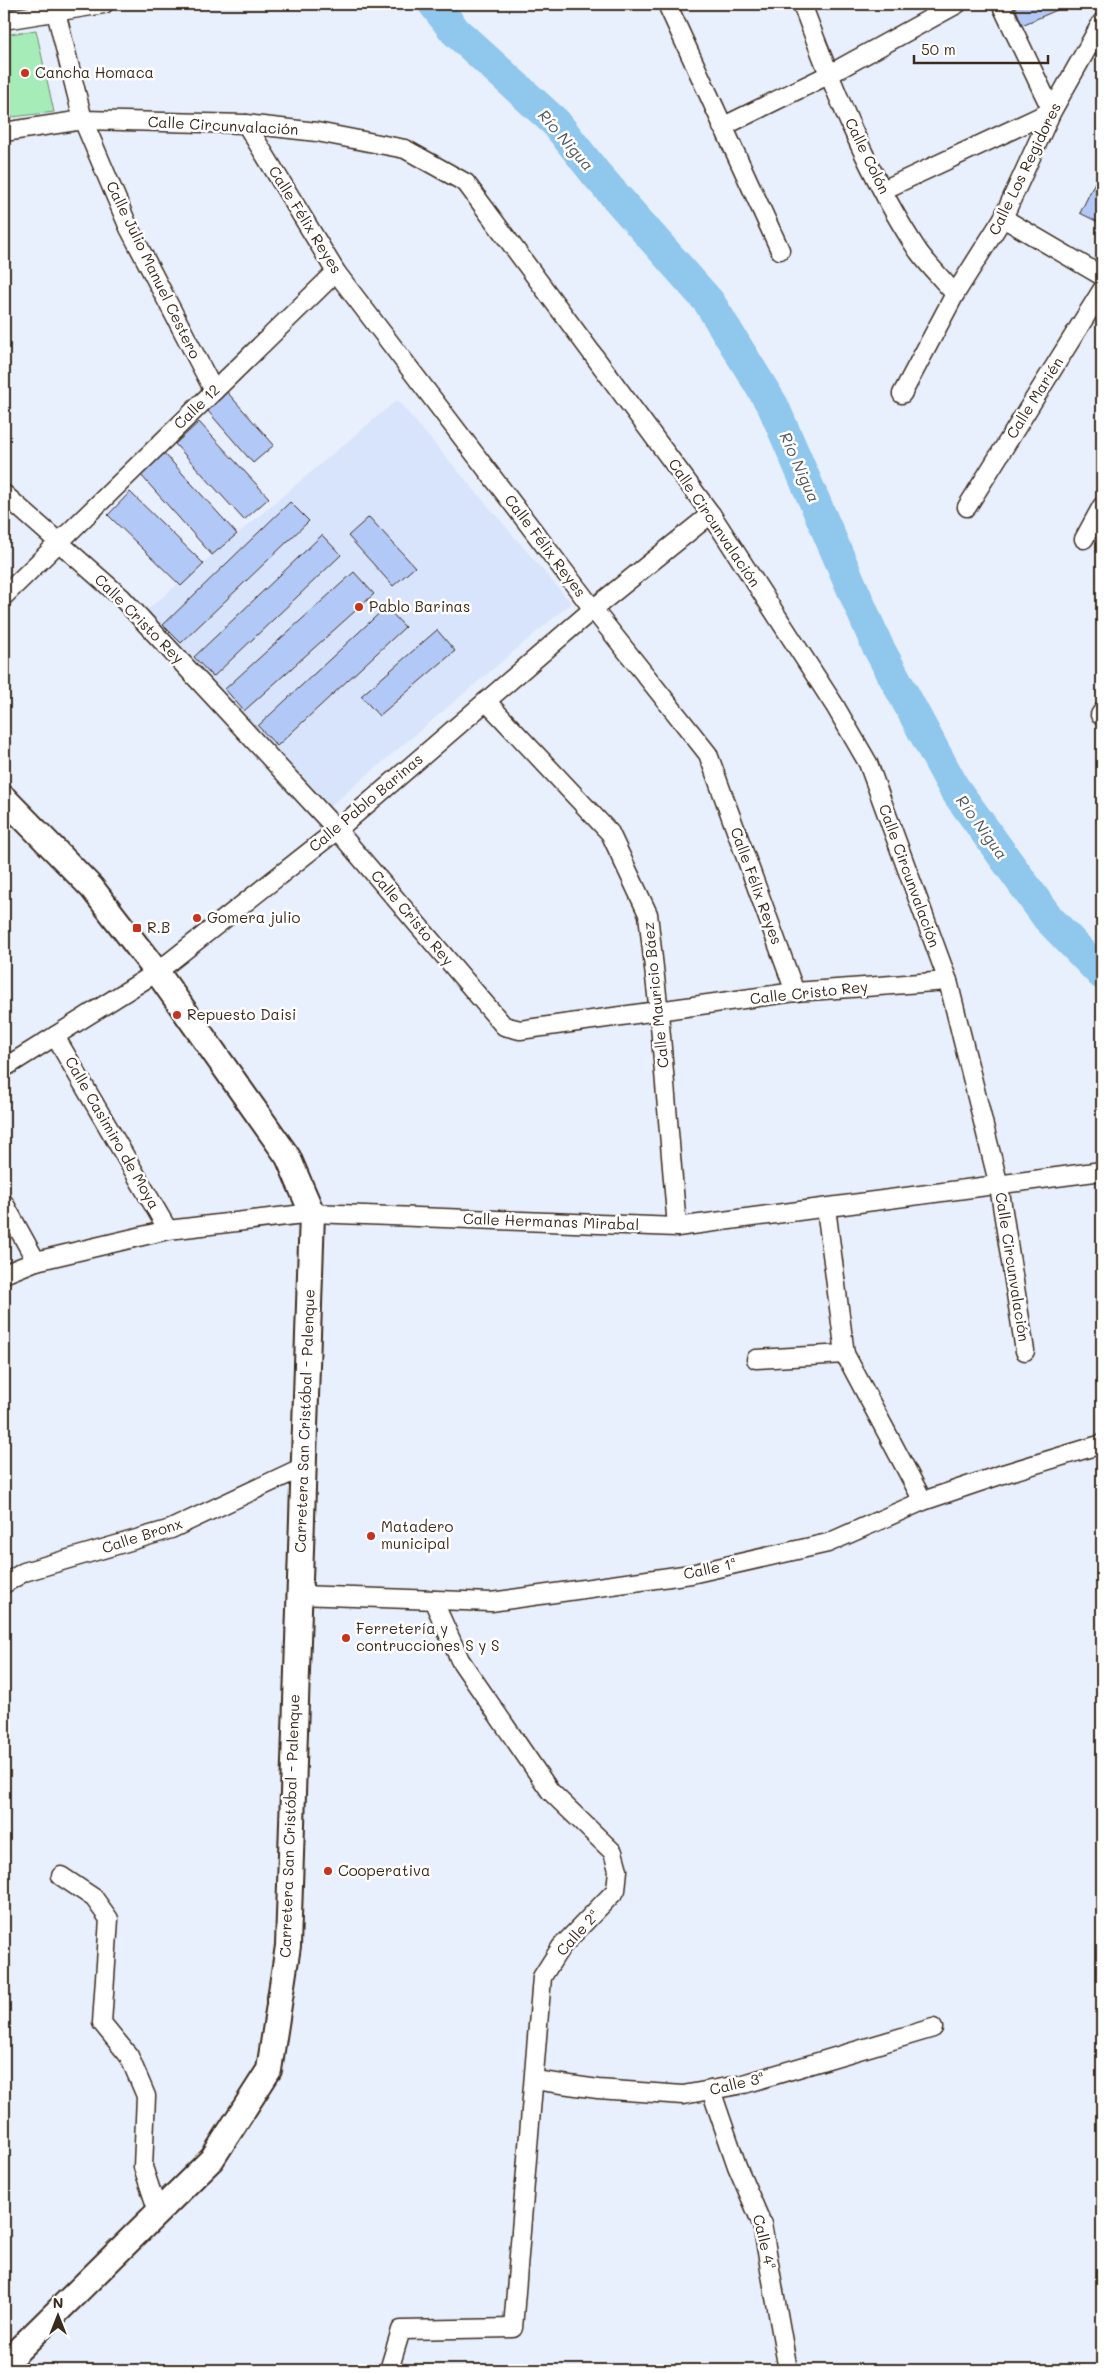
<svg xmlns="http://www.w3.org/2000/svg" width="1106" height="2374" viewBox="0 0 1106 2374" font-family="Mali,sans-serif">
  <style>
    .built { fill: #d8e4fb }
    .green { fill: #a5ecb9; stroke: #708b6c }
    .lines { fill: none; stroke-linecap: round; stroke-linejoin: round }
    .river { stroke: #8fc7ed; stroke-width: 32 }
    .building { fill: #b2c9f7; stroke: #3b2a1e }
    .street-casing { stroke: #3b2a1e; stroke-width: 21 }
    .secondary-casing { stroke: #3b2a1e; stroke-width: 28 }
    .street { stroke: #fff; stroke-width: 18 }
    .secondary { stroke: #fff; stroke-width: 24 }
    .poi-dot { fill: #c8321e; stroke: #fff; stroke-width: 2 }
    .labels { text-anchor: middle; stroke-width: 5; stroke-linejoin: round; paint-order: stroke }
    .poi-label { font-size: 15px; fill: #3b2a1e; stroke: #fff; text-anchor: start }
    .street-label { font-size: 15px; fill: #3b2a1e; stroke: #fff }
    .water-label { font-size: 16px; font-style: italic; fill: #54595c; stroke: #fff }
  </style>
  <rect width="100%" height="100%" fill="#e8effd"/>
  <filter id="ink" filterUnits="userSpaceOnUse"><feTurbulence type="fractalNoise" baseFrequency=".02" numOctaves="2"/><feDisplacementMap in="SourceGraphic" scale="10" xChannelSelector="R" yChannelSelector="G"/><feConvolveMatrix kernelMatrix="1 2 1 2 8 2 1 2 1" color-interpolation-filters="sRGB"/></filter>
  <g filter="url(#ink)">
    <!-- built -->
    <polygon class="built" points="397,400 571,603 321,814 147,610"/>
    <!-- green -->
    <polygon class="green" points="36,30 54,112 4,118 4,35"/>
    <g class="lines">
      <!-- river -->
      <polyline class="river" points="434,4 455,31 556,123 596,174 709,302 773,406 877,645 954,788 1048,918 1102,974"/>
    </g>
    <!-- building -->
    <g class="building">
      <polygon points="1014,4 1071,4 1022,25"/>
      <polygon points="1101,170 1102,171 1102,224 1080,213"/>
      <polygon points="227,392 274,445 253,463 207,410"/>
      <polygon points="199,422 269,498 244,520 175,444"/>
      <polygon points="164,453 237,534 212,555 140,474"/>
      <polygon points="130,492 204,564 181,586 108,515"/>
      <polygon points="290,502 309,521 181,643 163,625"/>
      <polygon points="369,517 415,567 393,586 348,536"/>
      <polygon points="322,535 341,555 213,677 194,657"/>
      <polygon points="354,572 374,594 244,711 225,689"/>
      <polygon points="386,607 405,627 277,746 258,726"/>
      <polygon points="437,630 455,651 379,716 361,696"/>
    </g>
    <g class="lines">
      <!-- street casing -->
      <g class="street-casing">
        <g id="street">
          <polyline points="54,4 83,120 129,228 214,391"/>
          <polyline points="667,4 780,250"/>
          <path d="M802,4C832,85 870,179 918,251C929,266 943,280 955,294"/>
          <polyline points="4,20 104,4"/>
          <polyline points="246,124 336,272 593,609 708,754 795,992"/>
          <polyline points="722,127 828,75 957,4"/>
          <polyline points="4,132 83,120 246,124 317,132 405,149 466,183 711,514 835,706 868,763 948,981 999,1186 1025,1351"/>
          <polyline points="883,190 1052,111 1001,4"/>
          <polyline points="1003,218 1102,276"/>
          <polyline points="902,394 955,294 1003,218 1052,111 1102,22"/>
          <polyline points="4,494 122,598 337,830 504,1026 520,1030 795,992 948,981"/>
          <polyline points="967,507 1102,290"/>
          <polyline points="1084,539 1102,506"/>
          <polyline points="4,596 336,272"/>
          <polyline points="486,701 610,833 648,914 659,1013 677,1227"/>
          <polyline points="1100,715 1102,712"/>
          <polyline points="55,1036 168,1230"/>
          <polyline points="4,1068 157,972 337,830 593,609 711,514"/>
          <polyline points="4,1203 36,1261"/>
          <polyline points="826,1208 845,1354 923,1501"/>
          <polyline points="4,1274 36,1261 168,1230 312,1213 677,1227 1102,1171"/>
          <polyline points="756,1359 845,1354"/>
          <polyline points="4,1584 24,1572 171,1529 305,1466"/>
          <polyline points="299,1595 491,1602 691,1574 828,1543 923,1501 1006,1473 1102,1444"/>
          <polyline points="61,1876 94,1898 109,1919 102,2023 129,2056 146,2096 143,2167 158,2212"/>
          <polyline points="534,2080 598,2089 683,2095 744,2084 933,2028"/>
          <polyline points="711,2090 737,2166 762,2224 788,2370"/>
          <polyline points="389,2370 401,2330 513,2328 542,1977 561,1947 616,1890 618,1870 613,1852 550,1791 460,1660 433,1600"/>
        </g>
      </g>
      <!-- secondary casing -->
      <g class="secondary-casing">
        <polyline id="secondary" points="4,798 92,888 157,972 288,1157 312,1213 288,1946 269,2070 212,2159 4,2364"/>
      </g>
      <!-- street -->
      <use href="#street" class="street"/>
      <!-- secondary -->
      <use href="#secondary" class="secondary"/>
    </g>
  </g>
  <!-- markers -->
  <g class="poi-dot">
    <circle cx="25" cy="73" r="5"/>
    <circle cx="359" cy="607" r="5"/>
    <circle cx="197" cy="918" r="5"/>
    <rect x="132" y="923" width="10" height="10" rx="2.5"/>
    <circle cx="177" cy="1015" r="5"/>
    <circle cx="371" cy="1536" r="5"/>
    <circle cx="346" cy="1638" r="5"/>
    <circle cx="328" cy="1871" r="5"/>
  </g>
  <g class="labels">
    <!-- poi labels -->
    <g class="poi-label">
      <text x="35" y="78">Cancha Homaca</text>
      <text x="369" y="612">Pablo Barinas</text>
      <text x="207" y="923">Gomera julio</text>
      <text x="147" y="933">R.B</text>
      <text x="187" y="1020">Repuesto Daisi</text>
      <text x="381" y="1532">Matadero<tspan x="381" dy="17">municipal</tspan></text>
      <text x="356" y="1634">Ferretería y<tspan x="356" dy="17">contrucciones S y S</tspan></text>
      <text x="338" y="1876">Cooperativa</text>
    </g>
    <!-- street labels -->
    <g class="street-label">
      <text transform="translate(223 126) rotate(3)" y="5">Calle Circunvalación</text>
      <text transform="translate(867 156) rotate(64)" y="5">Calle Colón</text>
      <text transform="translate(1025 169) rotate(-64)" y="5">Calle Los Regidores</text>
      <text transform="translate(305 220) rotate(58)" y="5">Calle Félix Reyes</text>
      <text transform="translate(153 270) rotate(64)" y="5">Calle Julio Manuel Cestero</text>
      <text transform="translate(1035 398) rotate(-58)" y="5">Calle Marién</text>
      <text transform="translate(197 407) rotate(-44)" y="5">Calle 12</text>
      <text transform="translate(714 523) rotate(56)" y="5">Calle Circunvalación</text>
      <text transform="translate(545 546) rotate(53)" y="5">Calle Félix Reyes</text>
      <text transform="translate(139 619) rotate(45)" y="5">Calle Cristo Rey</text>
      <text transform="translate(366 803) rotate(-40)" y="5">Calle Pablo Barinas</text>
      <text transform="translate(909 876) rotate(70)" y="5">Calle Circunvalación</text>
      <text transform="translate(756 886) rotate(70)" y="5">Calle Félix Reyes</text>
      <text transform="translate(412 918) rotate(50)" y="5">Calle Cristo Rey</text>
      <text transform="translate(809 993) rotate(-6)" y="5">Calle Cristo Rey</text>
      <text transform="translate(656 995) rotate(-96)" y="5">Calle Mauricio Báez</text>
      <text transform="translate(112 1133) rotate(60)" y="5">Calle Casimiro de Moya</text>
      <text transform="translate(551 1222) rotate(2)" y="5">Calle Hermanas Mirabal</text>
      <text transform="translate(1012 1267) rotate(81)" y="5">Calle Circunvalación</text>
      <text transform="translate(305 1421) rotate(-88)" y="5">Carretera San Cristóbal - Palenque</text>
      <text transform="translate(142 1536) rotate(-18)" y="5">Calle Bronx</text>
      <text transform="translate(710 1569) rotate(-12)" y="5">Calle 1ª</text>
      <text transform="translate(290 1826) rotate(-88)" y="5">Carretera San Cristóbal - Palenque</text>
      <text transform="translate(578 1933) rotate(-48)" y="5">Calle 2ª</text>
      <text transform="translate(737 2084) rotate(-13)" y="5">Calle 3ª</text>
      <text transform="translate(764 2242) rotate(77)" y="5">Calle 4ª</text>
    </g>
    <!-- water labels -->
    <g class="water-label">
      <text transform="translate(566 140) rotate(49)" y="6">Río Nigua</text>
      <text transform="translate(800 467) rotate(66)" y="6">Río Nigua</text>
      <text transform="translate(982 827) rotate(54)" y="6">Río Nigua</text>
    </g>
  </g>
  <!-- margin -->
  <rect width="1106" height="2374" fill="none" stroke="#fff" stroke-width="20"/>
  <rect x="10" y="10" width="1086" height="2354" fill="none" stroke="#3b2a1e" stroke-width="2" filter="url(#ink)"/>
  <!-- north arrow -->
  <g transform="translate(58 2316)" stroke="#ffffff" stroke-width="4" paint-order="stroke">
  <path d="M0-4L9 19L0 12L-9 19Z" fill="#3b2a1e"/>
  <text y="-8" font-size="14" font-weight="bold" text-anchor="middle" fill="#3b2a1e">N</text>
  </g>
  <!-- scale -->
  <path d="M914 55v8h134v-8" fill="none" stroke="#3b2a1e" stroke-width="2.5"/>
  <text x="921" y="55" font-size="15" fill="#3b2a1e" stroke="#ffffff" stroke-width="4" paint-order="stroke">50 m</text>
</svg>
